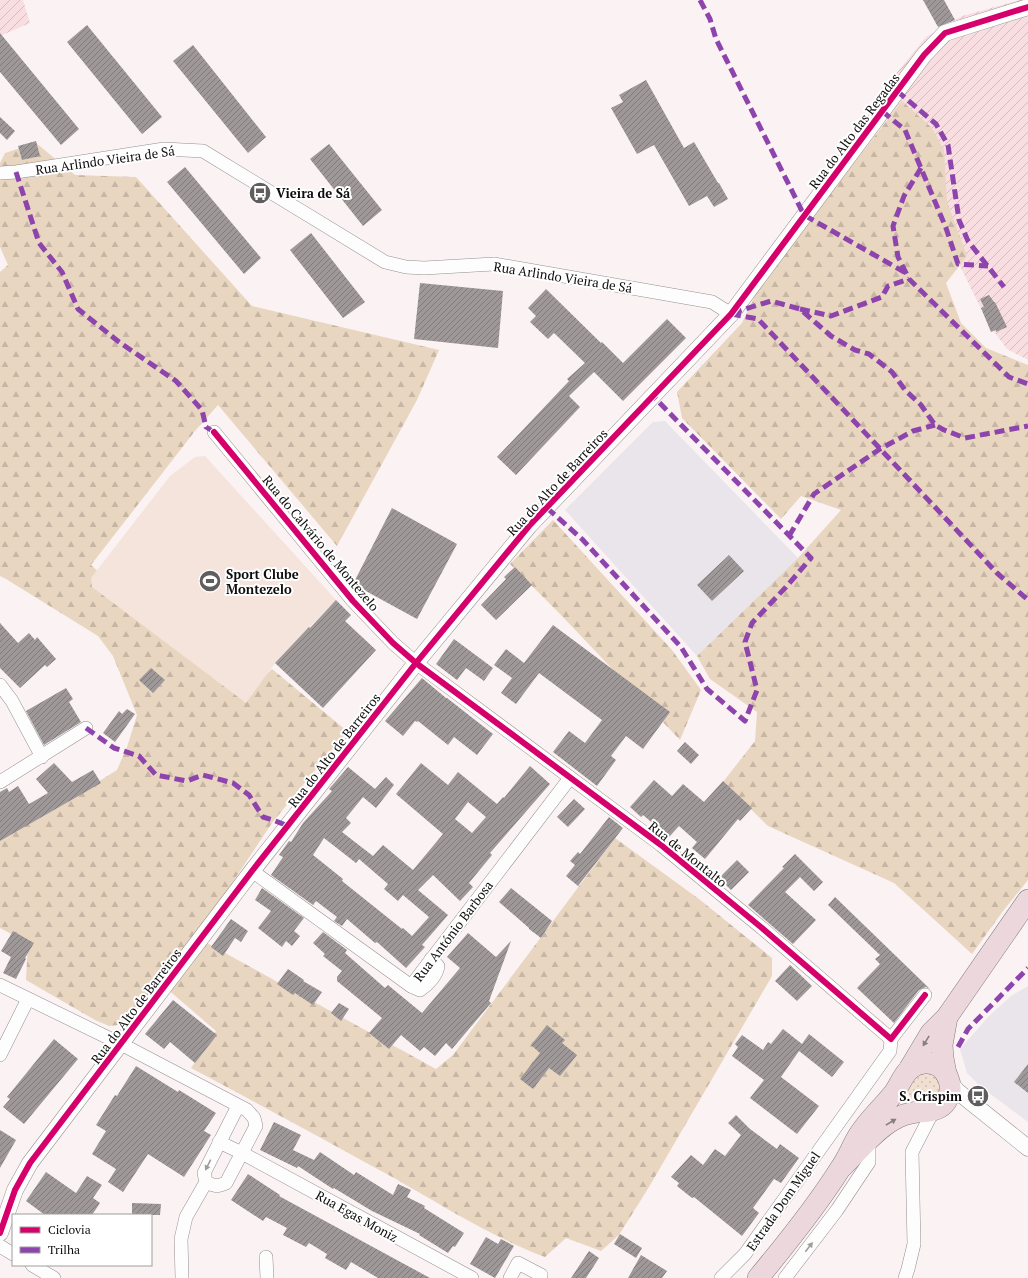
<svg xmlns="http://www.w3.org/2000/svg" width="1028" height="1278" viewBox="0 0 1028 1278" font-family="'PT Serif',serif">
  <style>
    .industrial { fill: #e9e5ea }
    .farmland { fill: url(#farmland-furrows) }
    .forest { fill: url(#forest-firs) }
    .garden { fill: url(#garden-dots) }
    .pitch { fill: #f5e4dc }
    .building { fill: url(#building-hatch); fill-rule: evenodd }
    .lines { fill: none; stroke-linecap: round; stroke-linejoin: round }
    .minor-casing { stroke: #949091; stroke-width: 14 }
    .tertiary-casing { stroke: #949091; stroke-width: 17 }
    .primary-casing { stroke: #817d7e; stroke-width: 22 }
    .minor { stroke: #fefdfd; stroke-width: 13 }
    .tertiary { stroke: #fefdfd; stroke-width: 16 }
    .primary { stroke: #ecd8dc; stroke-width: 21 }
    .quiet { stroke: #8e44ad; stroke-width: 5; stroke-dasharray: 10 5; stroke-linecap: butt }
    .cycleway-casing { stroke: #fff; stroke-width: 8 }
    .cycleway { stroke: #d6006c; stroke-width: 6 }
    .oneway { fill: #887d7f }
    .oneway2 { fill: #9e9d9d }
    .labels { text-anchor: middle; stroke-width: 4; stroke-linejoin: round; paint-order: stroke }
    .street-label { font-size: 13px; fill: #0d0d0d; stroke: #fff }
    .poi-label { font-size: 13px; font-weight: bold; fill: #0d0d0d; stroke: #fff; text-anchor: start }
  </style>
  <defs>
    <pattern id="farmland-furrows" width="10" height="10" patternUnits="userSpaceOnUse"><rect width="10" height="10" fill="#f8dee0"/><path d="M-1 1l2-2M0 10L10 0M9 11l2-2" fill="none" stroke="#d3bdbf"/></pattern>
    <pattern id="forest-firs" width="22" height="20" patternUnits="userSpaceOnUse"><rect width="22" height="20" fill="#e9d6c0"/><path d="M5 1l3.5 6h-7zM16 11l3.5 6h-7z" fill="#c7b6a4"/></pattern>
    <pattern id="garden-dots" width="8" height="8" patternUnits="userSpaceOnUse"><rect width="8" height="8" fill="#f1e0d2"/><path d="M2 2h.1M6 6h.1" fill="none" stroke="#cdbfb3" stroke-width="1.8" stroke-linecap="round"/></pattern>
    <pattern id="building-hatch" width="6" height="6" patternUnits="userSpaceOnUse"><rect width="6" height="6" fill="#9e9899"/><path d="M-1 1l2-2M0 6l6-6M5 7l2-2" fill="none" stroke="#7f7a7b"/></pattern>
  </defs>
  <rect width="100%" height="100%" fill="#fbf2f3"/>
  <!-- industrial -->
  <g class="industrial">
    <polygon points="665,421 798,558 697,656 565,510 653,422"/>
    <polygon points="1028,986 1028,1122 981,1087 967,1073 960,1049 989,1016 1011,996"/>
  </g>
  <!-- farmland -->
  <g class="farmland">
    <polygon points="0,0 23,0 30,23 0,36"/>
    <polygon points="1020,0 1028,0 1028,360 1007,349 989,325 877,97 926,37 962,16"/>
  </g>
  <!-- forest -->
  <g class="forest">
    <polygon points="902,101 932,128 944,150 947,202 967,256 946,283 961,323 986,348 1028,365 1028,880 1003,911 972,954 894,883 768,826 723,782 755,741 757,712 710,679 697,656 798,558 841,510 801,496 781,519 682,418 677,392 742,323 761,283"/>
    <path d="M36,143L75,175L136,177L252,306L439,350L417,400L337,546L218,405L195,431L91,565L104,577L243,697L272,669L347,731L272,823L196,937L436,1069L453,1055L615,838L699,899L772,958V976L649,1187L619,1235L601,1251L566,1238L545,1257C492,1237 443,1206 394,1178C327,1141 259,1104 191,1068L216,1031L158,981L127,1024L109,1026L95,1020L26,980L28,943L0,928V838L88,788L117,770L127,747L137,715L113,656L98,636L6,579L0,576V272L8,265L0,247V163L5,153Z"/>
    <polygon points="553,520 672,650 701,690 680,740 560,614 510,564"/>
  </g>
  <!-- garden -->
  <path class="garden" d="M929,1071L941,1082L939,1098L918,1104C905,1096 906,1088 913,1076Z"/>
  <!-- pitch -->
  <polygon class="pitch" points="205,456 336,600 275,663 246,703 92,587 91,578 170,476 195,457"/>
  <!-- building -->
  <g class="building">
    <polygon points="923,0 944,0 955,20 938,27"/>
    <polygon points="87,25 162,117 142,134 67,42"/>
    <polygon points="0,33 79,129 61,145 0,72"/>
    <polygon points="193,45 266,137 248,153 173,61"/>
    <polygon points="646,80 684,148 694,142 718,183 719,183 728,199 714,207 707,196 689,206 654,145 637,154 611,108 623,102 619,95"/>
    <polygon points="0,117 15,131 7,140 0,133"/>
    <polygon points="36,141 40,156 22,160 18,146"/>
    <polygon points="329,144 382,210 363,226 310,159"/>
    <polygon points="185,167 261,258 244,274 167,182"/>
    <polygon points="311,233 365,302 343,318 290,250"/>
    <polygon points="420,283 503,291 498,348 414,339"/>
    <polygon points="546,289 601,343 602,342 623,363 667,319 686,338 623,401 594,372 569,396 580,407 516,475 497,457 569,381 567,379 585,363 554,333 548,339 530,322 536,316 528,308"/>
    <polygon points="989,295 994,302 995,302 1007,327 996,332 996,330 991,332 981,308 984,307 980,299"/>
    <polygon points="392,508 457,544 417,619 353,584"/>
    <polygon points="729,555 744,571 712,601 697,585"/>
    <polygon points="515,567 532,585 496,620 481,605 506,579 504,577"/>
    <polygon points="336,600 351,615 345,621 376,650 323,708 275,663 309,627 310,628"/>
    <polygon points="0,623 18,643 29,633 35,640 37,637 56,659 47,667 45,665 20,688 0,668"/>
    <polygon points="553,625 670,712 643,749 626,736 611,756 616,760 597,786 553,752 569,731 585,743 602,720 539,673 516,704 501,693 512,678 494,665 506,649 524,663"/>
    <polygon points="454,639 493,668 484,681 466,668 457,680 436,664"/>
    <polygon points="151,668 165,680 153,693 139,680"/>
    <polygon points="422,678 446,698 447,698 493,734 477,755 454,737 448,745 418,721 417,722 415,721 403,736 385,721"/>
    <polygon points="66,688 73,699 69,702 81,722 44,745 26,711"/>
    <polygon points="127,709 135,714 115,742 103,733 119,711 122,714"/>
    <polygon points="685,742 699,755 691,764 677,751"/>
    <polygon points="54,763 72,782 93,770 101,783 0,841 0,792 7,788 9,792 18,786 29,804 48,793 36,779"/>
    <path d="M421,763L448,785L458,772L497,804L503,797L504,798L530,766L550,784L490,853L492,855L469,883L473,887L460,901L433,875L418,890L448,915L422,945L425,947L406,968L377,942L375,943L347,919L342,926L334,921L337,917L316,901L313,905L271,875L283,857L279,855L289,841L291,842L303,823L332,791L329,789L348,767L375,789L386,777L394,785L376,808L363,797L346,818L351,823L342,832L373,856L383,845L413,870L443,834L396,794ZM468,802L486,817L472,833L455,819ZM324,838L356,863L359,859L388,884L384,889L398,901L403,895L429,917L412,936L403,928L402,929L342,881L343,879L313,855Z"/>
    <polygon points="654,780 672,796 683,784 704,802 723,781 752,808 740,821 738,819 705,859 692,848 697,842 679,826 669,837 643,815 641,817 630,807"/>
    <polygon points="574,799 585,809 568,827 557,817"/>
    <polygon points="609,817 623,828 578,886 566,876 575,865 570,861 578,852 580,854"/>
    <polygon points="795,854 823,882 814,891 800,877 785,892 816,920 793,944 748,905 784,868 782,867"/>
    <polygon points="737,860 749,872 731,890 719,878"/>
    <polygon points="262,888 304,918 294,931 300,936 292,946 286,941 282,947 258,928 271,911 255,900"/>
    <polygon points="511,888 552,921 541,938 529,929 529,928 499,902"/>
    <polygon points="835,897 930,989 926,987 919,990 894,1023 857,988 880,964 875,959 880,955 828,905"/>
    <polygon points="231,919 248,931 241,942 235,938 223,956 211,947"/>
    <polygon points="13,931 34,943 25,958 26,959 16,979 3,973 11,957 1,951"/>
    <polygon points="323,932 347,950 345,953 385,988 388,985 422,1013 460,968 447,957 468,933 496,957 511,941 489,1001 491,1003 452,1049 446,1043 435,1056 424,1047 420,1051 401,1035 389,1049 369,1033 382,1018 337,981 337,977 342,971 323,956 325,954 313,943"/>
    <polygon points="790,965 812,986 797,1001 775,981"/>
    <polygon points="288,969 304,980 303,981 322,992 313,1005 295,993 293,995 277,984"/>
    <polygon points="173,1000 217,1035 195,1063 170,1042 164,1049 145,1034"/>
    <polygon points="339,1003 349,1009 341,1021 331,1013"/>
    <polygon points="547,1025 565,1040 562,1043 577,1055 560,1076 549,1068 533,1089 520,1079 540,1053 531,1045"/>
    <polygon points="783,1029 802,1044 809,1034 844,1062 832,1077 799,1051 781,1077 819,1106 797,1134 750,1098 764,1080 732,1056 738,1047 735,1044 742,1035 763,1050 768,1042 771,1044"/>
    <polygon points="54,1039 78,1059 24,1124 3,1107 10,1099 7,1097"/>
    <polygon points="1028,1064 1028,1093 1014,1082"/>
    <polygon points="136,1066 178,1092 179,1090 216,1113 204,1131 211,1135 184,1177 148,1154 123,1192 108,1182 116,1169 92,1154 106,1131 96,1125 115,1095 117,1096"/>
    <polygon points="736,1115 750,1129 777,1149 780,1144 799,1158 781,1183 774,1179 753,1208 759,1213 742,1236 694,1197 692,1198 677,1186 679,1183 671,1177 691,1155 703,1165 715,1149 725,1156 741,1135 728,1123"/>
    <polygon points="274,1122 301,1135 293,1150 314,1160 320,1152 354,1175 356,1172 393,1195 398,1184 411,1190 407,1197 425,1206 424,1208 464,1233 455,1247 453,1246 448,1253 419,1235 420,1234 372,1211 334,1188 333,1189 298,1166 297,1168 260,1150"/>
    <polygon points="0,1130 16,1140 0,1168"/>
    <polygon points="46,1172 76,1193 87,1176 102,1185 93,1198 100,1203 92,1215 45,1215 26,1201"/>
    <polygon points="248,1174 280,1195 279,1196 430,1278 378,1278 351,1262 346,1270 325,1258 327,1254 309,1243 306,1247 283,1235 287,1228 266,1217 263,1221 231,1200"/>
    <polygon points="132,1203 161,1204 160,1215 132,1215"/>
    <polygon points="620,1234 642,1248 636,1258 614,1244"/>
    <polygon points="486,1237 498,1244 501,1239 514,1246 495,1278 470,1264"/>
    <polygon points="589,1251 599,1258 586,1278 571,1278"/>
    <polygon points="641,1255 667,1271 662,1278 628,1278"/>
  </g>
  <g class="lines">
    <!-- minor casing -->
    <g class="minor-casing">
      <g id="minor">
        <polyline points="0,173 16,172 164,149 203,151 385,262 406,267 424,268 494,264 712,302 731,314"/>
        <polyline points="214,432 353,601 393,643 416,663 661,845 762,928 891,1039 925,995"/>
        <polyline points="0,685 12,701 42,757"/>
        <polyline points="0,782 86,728"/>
        <polyline points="252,871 411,986 570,778"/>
        <path d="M0,985L121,1044L247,1110L254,1118L256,1126L226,1183C217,1187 214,1186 206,1182L204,1173L238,1106"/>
        <path d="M411,986L420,990C428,985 437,975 438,966L431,959"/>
        <polyline points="0,1055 28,999"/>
        <polyline points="219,1142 242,1153 472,1278"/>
        <polyline points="0,1246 13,1254"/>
        <polyline points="266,1257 267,1278"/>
        <polyline points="32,1265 54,1278"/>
        <polyline points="182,1278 181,1239 186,1217 206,1182"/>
        <polyline points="510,1278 518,1263 541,1275 540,1278"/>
        <polyline points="721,1278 745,1254 890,1051 891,1039"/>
        <polyline points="785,1278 837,1210 869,1162 869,1141"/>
        <polyline points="905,1278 908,1269 914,1244 912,1152 930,1117 938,1108"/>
      </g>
    </g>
    <!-- tertiary casing -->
    <g class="tertiary-casing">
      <g id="tertiary">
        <polyline points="949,1081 957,1091 1028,1148"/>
        <polyline points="0,1233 15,1190 30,1163 252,871 416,663 529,526 731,314 924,55 945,33 1028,7"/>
      </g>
    </g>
    <!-- primary casing -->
    <g class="primary-casing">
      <g id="primary">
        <polyline points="910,1068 931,1033 947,1017 1028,900"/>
        <polyline points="946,1074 943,1058 942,1045 947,1017"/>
        <path d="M758,1278C787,1243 816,1207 840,1169C848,1158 852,1146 859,1135C869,1119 883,1107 894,1093C900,1085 903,1074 911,1068C915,1065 920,1063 925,1063C946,1061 958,1088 944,1104C934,1114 919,1110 907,1114C902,1115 897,1118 893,1120C874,1131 857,1152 842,1167"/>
      </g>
    </g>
    <!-- minor -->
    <use href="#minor" class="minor"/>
    <!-- tertiary -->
    <use href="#tertiary" class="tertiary"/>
    <!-- primary -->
    <use href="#primary" class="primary"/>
    <!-- quiet -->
    <g class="quiet">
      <polyline points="700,0 710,19 716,39 804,215 906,273"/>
      <polyline points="897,91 936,124 948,145 959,220 968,241 1004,287"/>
      <polyline points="882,111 905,130 946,228 958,264 988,266"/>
      <polyline points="921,168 904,196 893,226 898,257 909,279 1009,377 1028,384"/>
      <polyline points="16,172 39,243 62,272 78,309 119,342 176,381 202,410 206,427 214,432"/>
      <polyline points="800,309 831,316 882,297 888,286 909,279"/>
      <polyline points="732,313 771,301 800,309 831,336 855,350 869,354 892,372 905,390 921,405 935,425 944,430 965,438 1028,426"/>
      <polyline points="731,314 758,319 997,573 1028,600"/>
      <polyline points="547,508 582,539 681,647 707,689 745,721 757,690 745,642 752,623 786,587 811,558 653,396"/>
      <polyline points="789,536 814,494 880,449 913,431 935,425"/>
      <polyline points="86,728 114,748 139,756 156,775 187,781 203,775 233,783 249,795 263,817 273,820 288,826"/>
      <polyline points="958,1047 968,1029 1028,968"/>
    </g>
    <!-- cycleway casing -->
    <g class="cycleway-casing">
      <g id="cycleway">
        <polyline points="214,432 353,601 393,643 416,663 661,845 762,928 891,1039 925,995"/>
        <polyline points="0,1233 15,1190 30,1163 252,871 416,663 529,526 731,314 924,55 945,33 1028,7"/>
      </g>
    </g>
    <!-- cycleway -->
    <use href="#cycleway" class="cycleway"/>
  </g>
  <!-- one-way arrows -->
  <defs><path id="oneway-solid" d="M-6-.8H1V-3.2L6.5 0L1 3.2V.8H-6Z"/></defs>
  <g class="oneway">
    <use href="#oneway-solid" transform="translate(926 1041) rotate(121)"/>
    <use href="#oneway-solid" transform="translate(891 1122) rotate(-31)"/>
  </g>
  <g class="oneway2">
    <use href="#oneway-solid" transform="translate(208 1165) rotate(117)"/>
    <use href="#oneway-solid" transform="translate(809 1247) rotate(-52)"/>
  </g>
  <!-- icons -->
  <defs>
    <g id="bus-disc" transform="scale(1.15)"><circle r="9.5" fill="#605d5e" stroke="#fff"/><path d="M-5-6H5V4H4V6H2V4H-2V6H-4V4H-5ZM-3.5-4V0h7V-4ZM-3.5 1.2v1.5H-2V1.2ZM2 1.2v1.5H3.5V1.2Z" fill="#fff"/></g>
    <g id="stadium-disc" transform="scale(1.15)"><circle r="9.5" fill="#605d5e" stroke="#fff"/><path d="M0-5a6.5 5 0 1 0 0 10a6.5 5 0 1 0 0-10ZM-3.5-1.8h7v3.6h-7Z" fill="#fff"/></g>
  </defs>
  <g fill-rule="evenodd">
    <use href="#bus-disc" x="260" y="193"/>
    <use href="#stadium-disc" x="210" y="581"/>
    <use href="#bus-disc" x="978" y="1096"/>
  </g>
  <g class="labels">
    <!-- street labels -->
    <g class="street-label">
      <text transform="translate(854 131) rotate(-53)" y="5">Rua do Alto das Regadas</text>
      <text transform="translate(105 160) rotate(-8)" y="5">Rua Arlindo Vieira de Sá</text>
      <text transform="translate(563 277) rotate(9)" y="5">Rua Arlindo Vieira de Sá</text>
      <text transform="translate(557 482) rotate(-47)" y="5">Rua do Alto de Barreiros</text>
      <text transform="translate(321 543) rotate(50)" y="5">Rua do Calvário de Montezelo</text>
      <text transform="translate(334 750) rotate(-52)" y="5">Rua do Alto de Barreiros</text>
      <text transform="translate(688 854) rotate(39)" y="5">Rua de Montalto</text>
      <text transform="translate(453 931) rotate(-53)" y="5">Rua António Barbosa</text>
      <text transform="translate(136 1006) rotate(-53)" y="5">Rua do Alto de Barreiros</text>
      <text transform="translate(783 1201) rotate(-55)" y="5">Estrada Dom Miguel</text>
      <text transform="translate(357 1216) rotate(29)" y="5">Rua Egas Moniz</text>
    </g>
    <!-- poi labels -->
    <g class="poi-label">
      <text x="276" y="198">Vieira de Sá</text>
      <text x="226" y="579">Sport Clube<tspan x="226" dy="15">Montezelo</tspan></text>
      <text x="962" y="1101" text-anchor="end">S. Crispim</text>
    </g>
  </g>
  <!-- legend -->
  <rect x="12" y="1214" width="140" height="52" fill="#ffffff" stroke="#9e9e9e"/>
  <rect x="20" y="1227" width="20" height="6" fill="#d6006c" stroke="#9e9e9e"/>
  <text x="48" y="1234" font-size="12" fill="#0d0d0d">Ciclovia</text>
  <rect x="20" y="1247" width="20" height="6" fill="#8e44ad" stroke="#9e9e9e"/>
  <text x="48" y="1254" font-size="12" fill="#0d0d0d">Trilha</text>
</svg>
